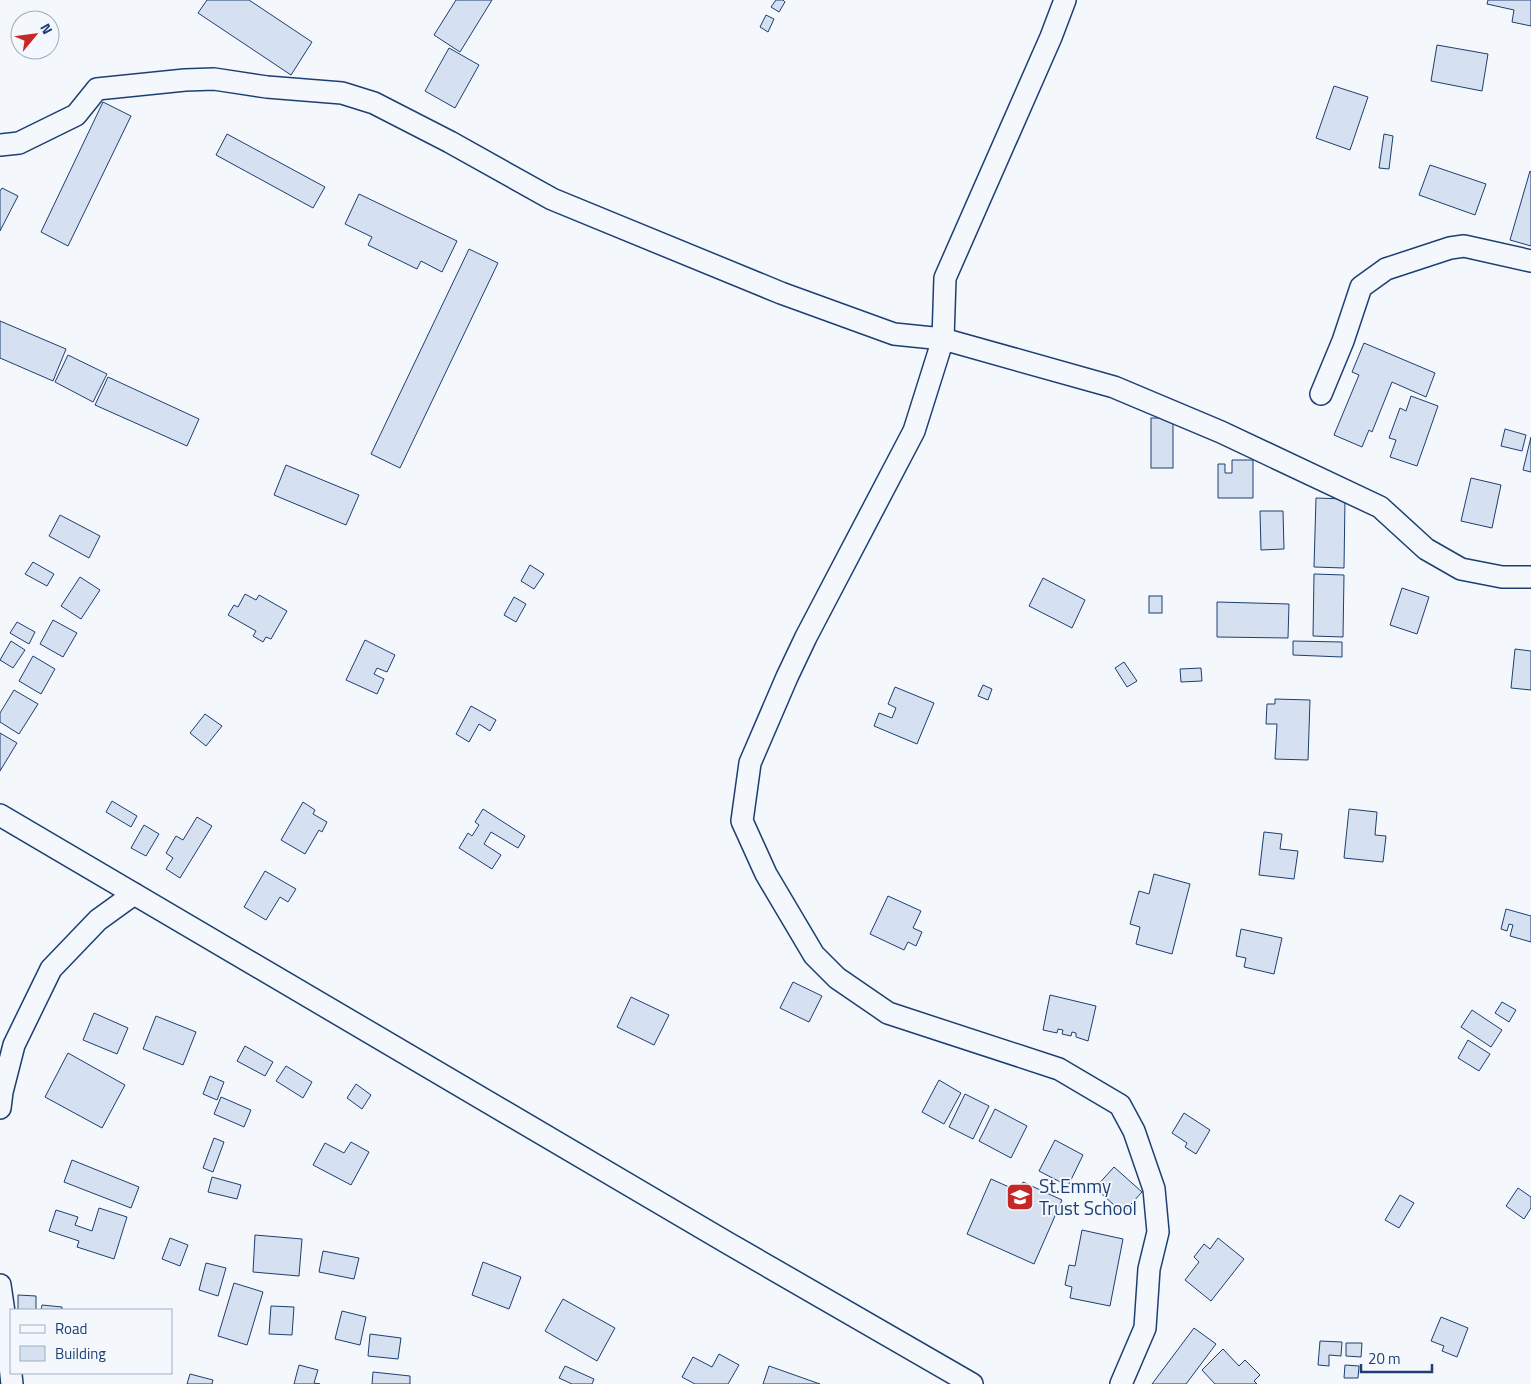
<svg xmlns="http://www.w3.org/2000/svg" width="1531" height="1384" viewBox="0 0 1531 1384" font-family="'Titillium Web',sans-serif">
  <style>
    .building { fill: #d5e0f0; stroke: #1d3f73 }
    .lines { fill: none; stroke-linecap: round; stroke-linejoin: round }
    .minor-casing { stroke: #1d3f73; stroke-width: 24 }
    .minor { stroke: #f4f7fb; stroke-width: 21 }
    .labels { text-anchor: middle; stroke-width: 4; stroke-linejoin: round; paint-order: stroke }
    .poi-label { font-size: 19px; fill: #1d3f73; stroke: #f4f7fb; text-anchor: start }
  </style>
  <rect width="100%" height="100%" fill="#f4f7fb"/>
  <!-- building -->
  <g class="building">
    <polygon points="207,0 249,0 312,42 291,75 198,13"/>
    <polygon points="456,0 492,0 460,52 434,35"/>
    <polygon points="776,0 783,0 785,2 779,12 771,7"/>
    <polygon points="1488,0 1531,0 1531,26 1512,22 1514,10 1487,4"/>
    <polygon points="766,15 774,19 768,32 760,27"/>
    <polygon points="1437,45 1488,54 1482,91 1431,81"/>
    <polygon points="449,48 479,65 455,108 425,91"/>
    <polygon points="1334,86 1368,97 1350,150 1316,138"/>
    <polygon points="103,102 131,116 68,246 41,232"/>
    <polygon points="227,134 325,187 313,208 216,155"/>
    <polygon points="1384,134 1393,136 1389,169 1379,168"/>
    <polygon points="1430,165 1486,184 1475,215 1419,195"/>
    <polygon points="1530,171 1531,172 1531,246 1510,240"/>
    <polygon points="2,188 18,196 0,231 0,191"/>
    <polygon points="359,194 457,241 442,272 421,261 417,269 368,245 372,237 345,224"/>
    <polygon points="469,249 498,263 400,468 371,454"/>
    <polygon points="0,321 66,349 53,381 0,358"/>
    <polygon points="1364,343 1435,373 1426,397 1392,382 1372,432 1369,430 1362,447 1334,435 1359,375 1352,372"/>
    <polygon points="68,355 107,374 93,402 55,382"/>
    <polygon points="108,377 199,419 187,446 95,405"/>
    <polygon points="1411,396 1438,406 1417,466 1390,457 1396,440 1389,438 1400,408 1406,411"/>
    <rect x="1151" y="418" width="22" height="50"/>
    <polygon points="1505,429 1526,435 1522,451 1501,446"/>
    <polygon points="1531,437 1531,472 1523,470"/>
    <polygon points="1232,460 1253,460 1253,498 1218,498 1218,464 1225,464 1225,473 1232,473"/>
    <polygon points="286,465 359,495 346,525 274,495"/>
    <polygon points="1471,478 1501,485 1492,528 1461,521"/>
    <polygon points="1316,498 1345,499 1344,568 1314,567"/>
    <polygon points="1260,511 1283,511 1284,549 1261,550"/>
    <polygon points="60,515 100,536 89,558 49,536"/>
    <polygon points="33,562 54,574 47,586 25,574"/>
    <polygon points="530,565 544,574 534,589 521,581"/>
    <polygon points="1314,574 1344,575 1343,637 1313,636"/>
    <polygon points="80,577 100,590 81,619 61,606"/>
    <polygon points="1043,578 1085,600 1072,628 1029,606"/>
    <polygon points="1402,588 1429,597 1417,634 1390,625"/>
    <polygon points="245,594 256,600 259,595 287,611 271,639 266,637 263,642 253,636 256,631 228,615 234,605 238,607"/>
    <rect x="1149" y="596" width="13" height="17"/>
    <polygon points="514,597 526,604 516,622 504,615"/>
    <polygon points="1217,602 1289,604 1288,638 1217,637"/>
    <polygon points="53,620 77,633 63,657 40,644"/>
    <polygon points="17,622 35,632 29,644 10,633"/>
    <polygon points="365,640 395,655 387,672 377,668 374,674 384,679 377,694 346,680"/>
    <polygon points="11,641 25,650 13,668 0,660"/>
    <polygon points="1293,641 1342,642 1342,657 1293,655"/>
    <polygon points="1515,649 1531,651 1531,690 1511,688"/>
    <polygon points="33,656 55,669 41,694 19,681"/>
    <polygon points="1124,662 1137,681 1127,687 1115,668"/>
    <polygon points="1201,668 1202,681 1181,682 1180,669"/>
    <polygon points="983,685 992,689 988,700 978,696"/>
    <polygon points="895,687 934,703 917,744 874,726 879,713 892,718 896,708 888,704"/>
    <polygon points="14,690 38,704 19,734 0,722 0,713"/>
    <polygon points="1275,699 1310,700 1308,760 1275,759 1277,724 1266,724 1267,704 1275,704"/>
    <polygon points="471,706 496,720 490,731 479,724 469,742 456,734"/>
    <polygon points="205,714 222,726 206,746 190,733"/>
    <polygon points="0,733 17,743 0,771"/>
    <polygon points="112,801 137,816 131,827 106,812"/>
    <polygon points="303,802 315,810 313,814 327,822 322,832 319,830 305,854 281,840"/>
    <polygon points="483,809 525,836 518,848 491,832 484,844 501,855 492,869 459,848 468,833 472,836 479,825 475,822"/>
    <polygon points="1349,809 1377,812 1375,835 1386,836 1383,862 1344,858"/>
    <polygon points="197,817 212,826 180,878 166,869 173,858 166,853 176,836 183,840"/>
    <polygon points="144,825 159,834 146,856 131,848"/>
    <polygon points="1264,832 1282,834 1280,849 1298,851 1294,879 1259,875"/>
    <polygon points="265,871 296,889 288,902 280,897 266,920 244,907"/>
    <polygon points="1154,874 1190,884 1172,954 1136,944 1140,927 1130,924 1139,891 1149,894"/>
    <polygon points="888,896 921,911 913,928 922,932 916,946 908,942 904,950 870,934"/>
    <polygon points="1506,909 1531,916 1531,942 1510,936 1513,925 1509,924 1507,931 1501,929"/>
    <polygon points="1241,929 1282,938 1274,974 1244,967 1246,958 1236,956"/>
    <polygon points="793,982 822,996 809,1022 780,1008"/>
    <polygon points="1050,995 1096,1006 1088,1041 1076,1037 1076,1033 1072,1032 1071,1036 1062,1034 1063,1030 1058,1029 1057,1033 1043,1030"/>
    <polygon points="631,997 669,1015 654,1045 617,1027"/>
    <polygon points="1502,1002 1516,1010 1509,1022 1495,1013"/>
    <polygon points="1472,1010 1502,1030 1491,1047 1461,1027"/>
    <polygon points="94,1013 128,1028 117,1054 83,1040"/>
    <polygon points="156,1016 196,1032 183,1065 143,1049"/>
    <polygon points="1468,1040 1490,1054 1479,1071 1458,1058"/>
    <polygon points="245,1046 273,1062 265,1076 237,1061"/>
    <polygon points="68,1053 125,1085 102,1128 45,1097"/>
    <polygon points="286,1066 312,1082 303,1098 276,1081"/>
    <polygon points="210,1076 224,1082 217,1100 203,1094"/>
    <polygon points="939,1080 961,1093 944,1124 922,1112"/>
    <polygon points="356,1084 371,1095 362,1109 347,1098"/>
    <polygon points="965,1094 989,1106 973,1139 949,1127"/>
    <polygon points="221,1097 251,1110 244,1127 214,1114"/>
    <polygon points="995,1109 1027,1126 1011,1158 979,1141"/>
    <polygon points="1184,1113 1210,1130 1196,1154 1185,1147 1187,1143 1172,1133"/>
    <polygon points="214,1138 224,1142 213,1172 203,1168"/>
    <polygon points="1055,1140 1083,1155 1068,1186 1039,1171"/>
    <polygon points="351,1142 369,1152 351,1185 313,1165 325,1143 344,1153"/>
    <polygon points="72,1160 139,1187 131,1208 64,1182"/>
    <polygon points="1114,1167 1142,1192 1123,1213 1095,1188"/>
    <polygon points="212,1177 241,1185 237,1199 208,1192"/>
    <polygon points="991,1179 1018,1191 1023,1182 1062,1200 1034,1264 967,1234"/>
    <polygon points="1518,1188 1531,1197 1531,1208 1524,1219 1506,1206"/>
    <polygon points="1400,1195 1414,1203 1399,1228 1385,1220"/>
    <polygon points="99,1208 127,1217 114,1259 77,1247 79,1241 49,1231 56,1210 78,1217 75,1225 92,1231"/>
    <polygon points="1082,1230 1123,1239 1110,1306 1070,1298 1072,1287 1065,1285 1069,1265 1075,1266"/>
    <polygon points="255,1235 302,1239 299,1276 253,1272"/>
    <polygon points="170,1238 188,1245 180,1266 162,1259"/>
    <polygon points="1218,1238 1244,1259 1211,1301 1185,1280 1199,1262 1194,1257 1204,1244 1210,1249"/>
    <polygon points="323,1251 359,1258 354,1279 319,1272"/>
    <polygon points="483,1262 521,1277 509,1309 472,1295"/>
    <polygon points="206,1263 226,1268 218,1296 199,1290"/>
    <polygon points="234,1283 263,1292 247,1345 218,1336"/>
    <polygon points="18,1295 36,1296 36,1310 18,1310"/>
    <polygon points="563,1299 615,1328 597,1361 545,1331"/>
    <polygon points="42,1305 62,1307 62,1310 41,1310"/>
    <polygon points="271,1306 294,1307 292,1335 269,1334"/>
    <polygon points="342,1311 366,1317 360,1345 335,1339"/>
    <polygon points="1441,1317 1468,1328 1457,1357 1442,1351 1444,1346 1431,1341"/>
    <polygon points="1194,1328 1216,1344 1186,1384 1152,1384"/>
    <polygon points="370,1334 401,1338 398,1359 368,1356"/>
    <polygon points="1320,1341 1342,1342 1341,1356 1329,1355 1329,1366 1318,1365"/>
    <polygon points="1346,1343 1362,1343 1361,1357 1346,1356"/>
    <polygon points="1223,1349 1239,1366 1245,1360 1260,1375 1254,1381 1257,1384 1215,1384 1202,1370"/>
    <polygon points="719,1354 739,1365 728,1384 695,1384 682,1377 693,1357 712,1367"/>
    <polygon points="299,1365 318,1370 314,1383 320,1384 294,1384"/>
    <polygon points="1345,1365 1359,1366 1358,1378 1344,1378"/>
    <polygon points="565,1366 594,1379 592,1384 572,1384 559,1378"/>
    <polygon points="769,1366 820,1384 763,1384"/>
    <polygon points="373,1372 410,1376 410,1384 372,1384"/>
    <polygon points="190,1374 213,1380 212,1384 187,1384"/>
  </g>
  <g class="lines">
    <!-- minor casing -->
    <g class="minor-casing">
      <g id="minor">
        <polyline points="1065,0 1051,37 945,278 943,339 914,431 806,637 787,677 750,763 742,821 766,874 814,955 837,978 888,1013 1059,1069 1120,1105 1134,1131 1154,1189 1158,1232 1149,1269 1145,1328 1121,1384"/>
        <polyline points="0,145 19,143 76,115 97,89 185,80 214,79 267,87 342,93 374,103 450,142 552,199 781,293 894,334 943,339 1114,387 1221,432 1380,507 1426,549 1461,569 1502,577 1531,577"/>
        <polyline points="1321,394 1343,341 1361,287 1386,269 1450,248 1464,246 1531,261"/>
        <polyline points="0,815 726,1242 972,1384"/>
        <polyline points="0,1108 2,1092 14,1045 51,969 98,920 134,894"/>
        <polyline points="0,1285 5,1319 12,1384"/>
      </g>
    </g>
    <!-- minor -->
    <use href="#minor" class="minor"/>
  </g>
  <!-- icons -->
  <defs>
    <g id="school-square" transform="scale(1.4375)"><rect x="-9" y="-9" width="18" height="18" rx="4" fill="#c62828" stroke="#f4f7fb"/><path d="M0-5L7-2L0 1L-7-2ZM-4 1L0 2.5L4 1V4Q0 6-4 4Z" fill="#fff"/></g>
  </defs>
  <g fill-rule="evenodd">
    <use href="#school-square" x="1020" y="1197"/>
  </g>
  <g class="labels">
    <!-- poi labels -->
    <g class="poi-label">
      <text x="1039" y="1193">St.Emmy<tspan x="1039" dy="22">Trust School</tspan></text>
    </g>
  </g>
  <!-- legend -->
  <rect x="10" y="1309" width="162" height="65" fill="#f4f7fb" stroke="#9eadc5"/>
  <rect x="20" y="1325" width="25" height="8" fill="#f4f7fb" stroke="#9eadc5"/>
  <text x="55" y="1334" font-size="15" fill="#1d3f73">Road</text>
  <rect x="20" y="1346" width="25" height="15" fill="#d5e0f0" stroke="#9eadc5"/>
  <text x="55" y="1359" font-size="15" fill="#1d3f73">Building</text>
  <!-- north arrow -->
  <g transform="translate(35 35) rotate(61)"><circle r="24" fill="#f4f7fb" stroke="#9eadc5"/>
  <path d="M0-4L9 19L0 12L-9 19Z" fill="#c62828"/>
  <text y="-8" font-size="14" font-weight="bold" text-anchor="middle" fill="#1d3f73">N</text>
  </g>
  <!-- scale -->
  <path d="M1361 1364v8h71v-8" fill="none" stroke="#1d3f73" stroke-width="2.5"/>
  <text x="1368" y="1364" font-size="15" fill="#1d3f73" stroke="#f4f7fb" stroke-width="4" paint-order="stroke">20 m</text>
</svg>
